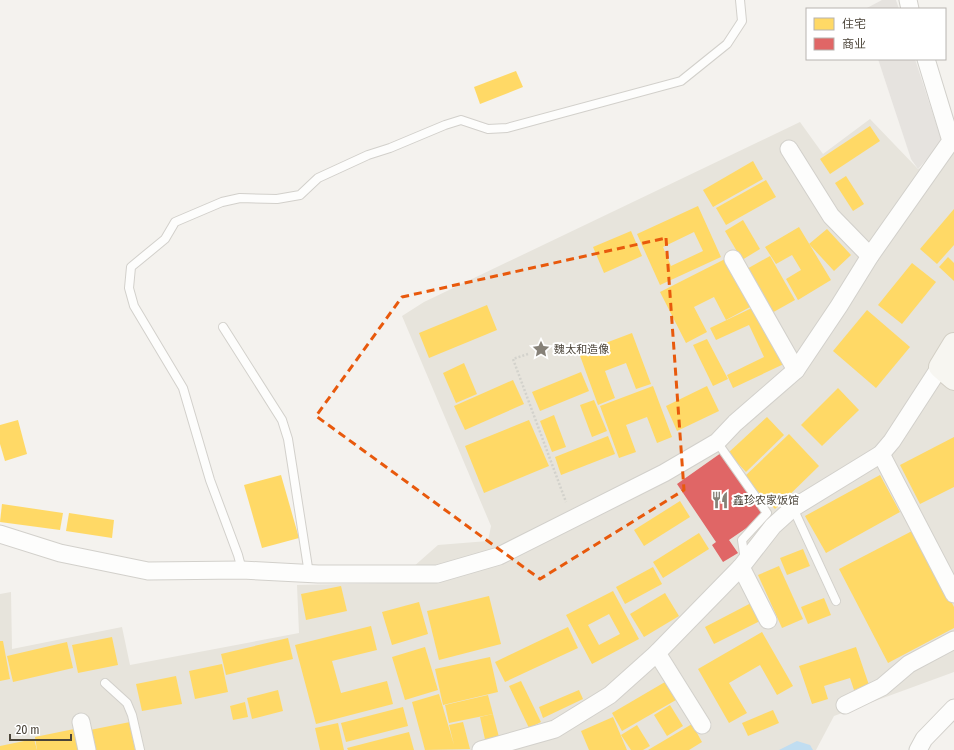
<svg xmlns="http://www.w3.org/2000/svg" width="954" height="750" viewBox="0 0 954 750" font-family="'Fira Sans Condensed','Noto Sans SC',sans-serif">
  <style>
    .residential { fill: #e7e4dc }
    .parking { fill: #e6e3df }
    .water { fill: #c0ddf1 }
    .homes { fill: #ffd966; fill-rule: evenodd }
    .shops { fill: #e06666 }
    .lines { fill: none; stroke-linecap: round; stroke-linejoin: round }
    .lane-casing { stroke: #d2d0cb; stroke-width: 10 }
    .street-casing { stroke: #d2d0cb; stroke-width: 19 }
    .secondary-casing { stroke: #d3cfc5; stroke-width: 24 }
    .path { stroke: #d3d2cc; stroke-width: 2.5; stroke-dasharray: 2 2; stroke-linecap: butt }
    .lane { stroke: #fdfdfc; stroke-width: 8 }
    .street { stroke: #fdfdfc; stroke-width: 17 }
    .secondary { stroke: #f7f6f1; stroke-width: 22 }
    .marked { fill: none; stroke: #e8590c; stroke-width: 3; stroke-dasharray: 8 5; stroke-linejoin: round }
    .labels { text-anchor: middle; stroke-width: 4; stroke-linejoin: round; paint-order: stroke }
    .poi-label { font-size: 11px; fill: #4b4439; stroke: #fff; text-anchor: start }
  </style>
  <rect width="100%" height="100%" fill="#f4f2ee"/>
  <!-- residential -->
  <polygon class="residential" points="870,119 918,169 954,151 954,672 834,716 816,750 0,750 0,594 11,592 12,649 122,627 130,665 299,633 297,585 395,583 438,545 488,541 491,526 402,316 424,302 800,122 823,154"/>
  <!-- parking -->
  <g class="parking">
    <polygon points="882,0 896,0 899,9 865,9"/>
    <polygon points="878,59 915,59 942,142 918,169 911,159"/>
  </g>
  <!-- water -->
  <polygon class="water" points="797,741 810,745 813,750 779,750"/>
  <!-- homes -->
  <g class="homes">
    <polygon points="516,71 523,87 480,104 474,87"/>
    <polygon points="870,126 880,141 830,174 820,159"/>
    <polygon points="753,161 763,179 713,207 703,190"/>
    <polygon points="846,176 864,204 853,211 835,183"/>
    <polygon points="766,180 776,197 726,225 716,208"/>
    <path d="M698,206L721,257L660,285L637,234ZM694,232L703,251L671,266L663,247Z"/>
    <polygon points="954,209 954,245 937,264 920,249"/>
    <polygon points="743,220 760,249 742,260 725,231"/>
    <polygon points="799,227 831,280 798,300 786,279 801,270 792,255 776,264 765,247"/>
    <polygon points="827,229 851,255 834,271 809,244"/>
    <polygon points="631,231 642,256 604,273 593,247"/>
    <polygon points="770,256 795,300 770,314 745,270"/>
    <polygon points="948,257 954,263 954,281 939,267"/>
    <polygon points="727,258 752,306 726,320 714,297 694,307 707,332 686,343 660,292"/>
    <polygon points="912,263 936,282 902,324 878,305"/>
    <polygon points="487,305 497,330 429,358 419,333"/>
    <polygon points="758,305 786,363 733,388 727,375 764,357 749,325 716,340 710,328"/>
    <polygon points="867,310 910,347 876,388 833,351"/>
    <polygon points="632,333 651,384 636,389 626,363 605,371 615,398 598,405 579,353"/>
    <polygon points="707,339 728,379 713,386 693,345"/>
    <polygon points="464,363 477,394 456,403 443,373"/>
    <polygon points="581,372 589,391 540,411 532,392"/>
    <polygon points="513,380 524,404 465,430 454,406"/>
    <polygon points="653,386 672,437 657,443 647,417 626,425 636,452 619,458 600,406"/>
    <polygon points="707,386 719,411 677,431 666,406"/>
    <polygon points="838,388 859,410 822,446 801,425"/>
    <polygon points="594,400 607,431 592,437 580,405"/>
    <polygon points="554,415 566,447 552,452 540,421"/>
    <polygon points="767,417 784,435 746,472 728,453"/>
    <polygon points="18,420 27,454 5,461 0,444 0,425"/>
    <polygon points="529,420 549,466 484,493 465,446"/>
    <polygon points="789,434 819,466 775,509 744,477"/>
    <polygon points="608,436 615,454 561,475 555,457"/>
    <polygon points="954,437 954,487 920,504 900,465"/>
    <polygon points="281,475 299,538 262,548 244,485"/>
    <polygon points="880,475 900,512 826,553 805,516"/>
    <polygon points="680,501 690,517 644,546 634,530"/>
    <polygon points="2,504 63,513 60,530 0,522"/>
    <polygon points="69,513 114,520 112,538 66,531"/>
    <polygon points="914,530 954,607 954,628 888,663 839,569"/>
    <polygon points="699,533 709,549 663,578 653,562"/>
    <polygon points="803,549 810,566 787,575 780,558"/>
    <polygon points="779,566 803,619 782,628 758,575"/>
    <polygon points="653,567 662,584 625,604 616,587"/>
    <polygon points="341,586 347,611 306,620 301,594"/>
    <path d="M613,591L639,639L592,664L566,615ZM609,614L620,634L599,645L588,625Z"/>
    <polygon points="665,593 679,616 644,637 630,614"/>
    <polygon points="489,596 501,644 439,660 427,611"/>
    <polygon points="824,598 831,615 808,624 801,607"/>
    <polygon points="419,602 428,634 392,645 382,612"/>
    <polygon points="753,602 762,620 714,644 705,627"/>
    <polygon points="371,626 377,650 332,661 341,693 387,681 393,704 316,724 295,645"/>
    <polygon points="568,627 578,648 505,682 495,662"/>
    <polygon points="762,632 793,686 777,695 760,665 729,683 747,713 729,723 698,669"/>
    <polygon points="112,637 118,665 78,673 72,645"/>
    <polygon points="288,638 293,659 226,675 221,654"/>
    <polygon points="0,641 3,641 10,679 0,681"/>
    <polygon points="67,642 73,668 13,682 7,656"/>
    <polygon points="425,647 438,690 405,700 392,657"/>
    <polygon points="856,647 869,685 854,690 850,678 824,686 828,699 812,704 799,666"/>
    <polygon points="490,657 498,692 443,705 435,669"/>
    <polygon points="222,664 228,692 195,699 189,671"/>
    <polygon points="176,676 182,704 142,711 136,684"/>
    <polygon points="521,681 541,722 529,728 509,686"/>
    <polygon points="665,682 676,700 622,731 612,713"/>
    <polygon points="278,690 283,711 252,719 247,698"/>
    <polygon points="579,690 583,699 543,718 539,707"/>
    <polygon points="439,694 454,745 449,725 463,722 470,749 425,750 412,702"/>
    <polygon points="488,695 493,714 449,723 445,705"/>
    <polygon points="245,702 248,717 233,720 230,706"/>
    <polygon points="670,705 683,726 667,736 654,715"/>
    <polygon points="403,707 408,726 346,742 341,723"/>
    <polygon points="773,710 779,723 748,736 742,723"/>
    <polygon points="493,714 500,741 486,744 480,717"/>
    <polygon points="613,717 627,750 589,750 581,731"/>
    <polygon points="130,722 135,750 93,750 90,730"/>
    <polygon points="338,723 344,750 320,750 315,728"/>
    <polygon points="692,724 702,742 689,750 648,750"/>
    <polygon points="637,725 650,746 643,750 631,750 621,735"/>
    <polygon points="79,728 84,750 37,750 35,737"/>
    <polygon points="409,732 414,750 348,750 347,748"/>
    <polygon points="34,739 37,750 0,750 0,746"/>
  </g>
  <!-- shops -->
  <polygon class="shops" points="721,453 764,516 729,540 738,553 723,562 712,545 716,542 677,484"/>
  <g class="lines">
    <!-- lane casing -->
    <g class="lane-casing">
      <g id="lane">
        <polyline points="223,327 282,420 288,439 293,471 309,574"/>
        <polyline points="717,442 767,513 742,540 745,560"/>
        <polyline points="793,508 836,601"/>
        <polyline points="242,570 238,555 210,480 183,388 134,306 129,288 131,267 165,239 175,222 222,202 240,198 277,199 300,195 318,178 368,155 390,148 445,125 461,120 488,129 507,128 681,81 727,44 742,21 740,0"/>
        <polyline points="105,683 127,703 132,715 140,750"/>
      </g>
    </g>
    <!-- street casing -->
    <g class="street-casing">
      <g id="street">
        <polyline points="908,0 910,9"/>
        <polyline points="789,149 831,216 870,256"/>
        <polyline points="733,259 796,370"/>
        <polyline points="881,454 954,594"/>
        <polyline points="0,534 60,553 148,571 242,570 318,574 437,574 499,556 664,473 717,442 735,423 796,370 839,306 870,256 951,141 926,59"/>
        <polyline points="741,567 768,620"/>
        <polyline points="657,653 702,725"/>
        <polyline points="845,705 882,687 909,664 954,640"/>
        <polyline points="81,722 87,750"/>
        <polyline points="481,750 555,729 610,695 657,653 741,567 773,526 793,508 881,454 892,441 940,367"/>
        <polyline points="918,750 924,739 954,708"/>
      </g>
    </g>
    <!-- secondary casing -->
    <g class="secondary-casing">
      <polyline id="secondary" points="954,344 940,367 954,379"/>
    </g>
    <!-- path -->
    <polyline class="path" points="528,354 513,359 566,502"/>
    <!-- lane -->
    <use href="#lane" class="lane"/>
    <!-- street -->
    <use href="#street" class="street"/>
    <!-- secondary -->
    <use href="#secondary" class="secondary"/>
  </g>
  <!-- marked area -->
  <path class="marked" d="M666,238L684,490L540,579L316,416L402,297Z"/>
  <!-- icons -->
  <defs>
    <g id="sight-bare" transform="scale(1.38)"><path d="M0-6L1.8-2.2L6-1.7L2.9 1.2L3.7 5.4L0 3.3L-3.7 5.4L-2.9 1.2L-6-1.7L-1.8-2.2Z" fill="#868178" stroke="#fff" stroke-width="2.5" paint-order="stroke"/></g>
    <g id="restaurant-bare" transform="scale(1.38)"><path d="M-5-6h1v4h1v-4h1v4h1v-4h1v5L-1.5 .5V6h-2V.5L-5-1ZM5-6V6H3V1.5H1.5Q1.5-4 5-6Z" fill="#868178" stroke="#fff" stroke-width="2.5" paint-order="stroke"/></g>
  </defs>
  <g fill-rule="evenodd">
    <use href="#sight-bare" x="541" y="349"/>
    <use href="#restaurant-bare" x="720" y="500"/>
  </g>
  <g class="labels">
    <!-- poi labels -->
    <g class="poi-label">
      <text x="554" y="353">魏太和造像</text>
      <text x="733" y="504">鑫珍农家饭馆</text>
    </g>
  </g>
  <!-- legend -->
  <rect x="806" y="8" width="140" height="52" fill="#ffffff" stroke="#b7b4b0"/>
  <rect x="814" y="18" width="20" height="12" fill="#ffd966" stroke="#b7b4b0"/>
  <text x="842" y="28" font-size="12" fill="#4b4439">住宅</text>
  <rect x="814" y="38" width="20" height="12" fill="#e06666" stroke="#b7b4b0"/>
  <text x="842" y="48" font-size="12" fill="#4b4439">商业</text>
  <!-- scale -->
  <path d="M10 734v6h61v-6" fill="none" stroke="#4b4439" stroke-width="2"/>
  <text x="16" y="734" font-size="12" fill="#4b4439" stroke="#ffffff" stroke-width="3" paint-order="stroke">20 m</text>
</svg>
